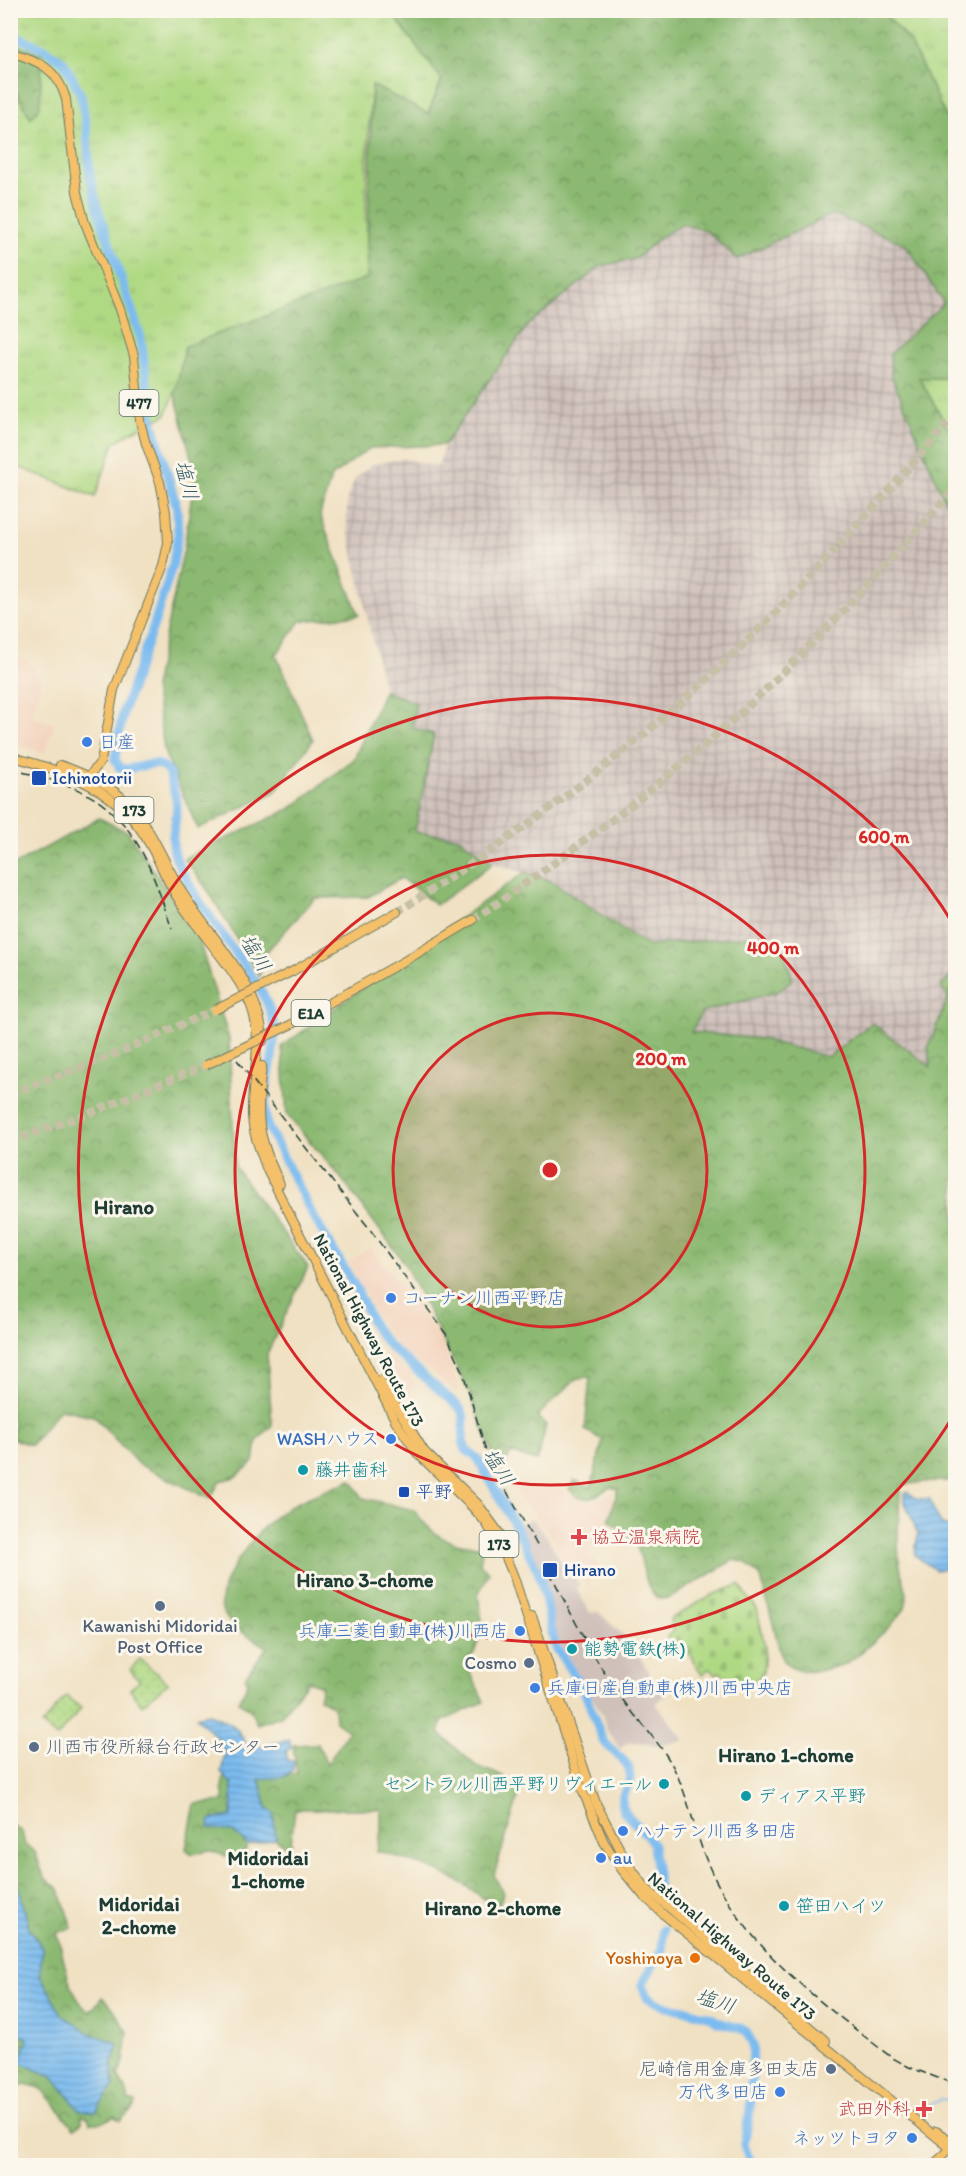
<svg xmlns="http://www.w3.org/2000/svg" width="966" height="2176" viewBox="0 0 966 2176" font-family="Itim,'Klee One',sans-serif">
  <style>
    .built { fill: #f3d4be }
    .industrial { fill: url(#industrial-grid) }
    .railway { fill: #cfc0ba }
    .grass { fill: url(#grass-tufts); stroke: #688b5c; stroke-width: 1.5 }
    .forest { fill: url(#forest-crowns); stroke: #567b53; stroke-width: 1.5 }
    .cemetery { fill: url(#cemetery-stones); stroke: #688b5c; stroke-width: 1.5 }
    .park { fill: url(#park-dots); stroke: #688b5c; stroke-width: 1.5 }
    .water { fill: url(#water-rules); stroke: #4d7c92; stroke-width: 1.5 }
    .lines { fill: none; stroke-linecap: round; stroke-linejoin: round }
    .stream { stroke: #7bbbef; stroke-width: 1.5 }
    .river { stroke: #7bbbef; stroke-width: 9 }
    .highway-tunnel { stroke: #c6c0a6; stroke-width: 8; stroke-dasharray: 8 4; stroke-linecap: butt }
    .major-casing { stroke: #687666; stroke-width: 9 }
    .highway-casing { stroke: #687666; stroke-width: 10 }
    .major { stroke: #f4c16a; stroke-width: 7 }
    .highway { stroke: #f4c16a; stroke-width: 8 }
    .rail { stroke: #1f3d34; stroke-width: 1.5; stroke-dasharray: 9 4.5; stroke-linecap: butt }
    .highway-bridge-casing { stroke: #687666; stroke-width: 10; stroke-linecap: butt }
    .highway-bridge { stroke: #f4c16a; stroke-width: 8 }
    .ring { fill: none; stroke: #d62828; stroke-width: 3 }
    .shop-dot { fill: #3f7fe0; stroke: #fbf7ec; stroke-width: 2 }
    .transit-dot { fill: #1a4fb4; stroke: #fbf7ec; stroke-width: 2 }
    .culture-dot { fill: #0f9aa8; stroke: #fbf7ec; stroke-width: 2 }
    .health-dot { fill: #e0444e; stroke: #fbf7ec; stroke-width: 2 }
    .service-dot { fill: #5c6f8a; stroke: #fbf7ec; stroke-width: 2 }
    .food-dot { fill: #e8710a; stroke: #fbf7ec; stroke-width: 2 }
    .labels { text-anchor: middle; stroke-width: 6; stroke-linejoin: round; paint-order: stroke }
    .shield { fill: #fbf7ec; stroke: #61756b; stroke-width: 1.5 }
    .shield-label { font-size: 16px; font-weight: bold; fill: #1f3d34 }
    .shop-label { font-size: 18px; fill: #366cbe; stroke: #fbf7ec; text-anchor: start }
    .transit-label { font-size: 18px; fill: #164399; stroke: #fbf7ec; text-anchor: start }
    .street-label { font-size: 18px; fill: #1f3d34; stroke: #fbf7ec }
    .culture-label { font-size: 18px; fill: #0d838f; stroke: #fbf7ec; text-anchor: start }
    .health-label { font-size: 18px; fill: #be3a42; stroke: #fbf7ec; text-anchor: start }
    .service-label { font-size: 18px; fill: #4e5e75; stroke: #fbf7ec; text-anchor: end }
    .food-label { font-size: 18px; fill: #c56008; stroke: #fbf7ec; text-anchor: end }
    .water-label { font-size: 20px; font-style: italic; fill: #365c63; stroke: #fbf7ec }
    .neighbourhood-label { font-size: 20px; font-weight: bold; fill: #1f3d34; stroke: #fbf7ec }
    .quarter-label { font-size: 21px; font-weight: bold; fill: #1f3d34; stroke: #fbf7ec }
    .centre { fill: #d62828; stroke: #fbf7ec; stroke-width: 3 }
    .ring-label { font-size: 18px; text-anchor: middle; font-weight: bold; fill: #d62828; stroke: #fbf7ec; stroke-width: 6; stroke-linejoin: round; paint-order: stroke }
  </style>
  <defs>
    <pattern id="industrial-grid" width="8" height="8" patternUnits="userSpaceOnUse" patternTransform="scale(1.5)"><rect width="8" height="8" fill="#cfc0ba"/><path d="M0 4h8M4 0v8" fill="none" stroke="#a79d98"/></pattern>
    <pattern id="grass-tufts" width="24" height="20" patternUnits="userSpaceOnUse" patternTransform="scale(1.5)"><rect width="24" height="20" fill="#b0d984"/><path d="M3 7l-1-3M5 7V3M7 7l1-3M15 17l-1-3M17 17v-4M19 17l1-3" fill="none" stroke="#97bb73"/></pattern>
    <pattern id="forest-crowns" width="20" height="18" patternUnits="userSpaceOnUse" patternTransform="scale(1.5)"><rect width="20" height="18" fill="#8cb972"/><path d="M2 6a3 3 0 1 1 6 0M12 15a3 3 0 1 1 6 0" fill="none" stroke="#72985e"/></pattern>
    <pattern id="cemetery-stones" width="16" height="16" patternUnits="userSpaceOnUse" patternTransform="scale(1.5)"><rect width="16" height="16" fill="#b0d984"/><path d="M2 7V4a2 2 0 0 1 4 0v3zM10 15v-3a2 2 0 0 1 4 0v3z" fill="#97bb73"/></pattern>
    <pattern id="park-dots" width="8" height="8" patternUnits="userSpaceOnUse" patternTransform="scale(1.5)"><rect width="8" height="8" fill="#b0d984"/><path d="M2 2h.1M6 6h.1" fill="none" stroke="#97bb73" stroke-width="1.8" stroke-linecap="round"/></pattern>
    <pattern id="water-rules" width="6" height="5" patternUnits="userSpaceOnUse" patternTransform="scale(1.5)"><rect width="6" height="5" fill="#7bbbef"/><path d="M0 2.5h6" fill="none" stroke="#6499c2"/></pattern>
  </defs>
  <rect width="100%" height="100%" fill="#fbf7ec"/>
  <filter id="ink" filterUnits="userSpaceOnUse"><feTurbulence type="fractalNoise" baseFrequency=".0167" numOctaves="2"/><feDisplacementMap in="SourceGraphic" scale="12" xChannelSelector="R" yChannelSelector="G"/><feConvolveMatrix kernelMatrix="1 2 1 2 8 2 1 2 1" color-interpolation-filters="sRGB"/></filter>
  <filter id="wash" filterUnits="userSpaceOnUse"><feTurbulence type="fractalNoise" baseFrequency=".008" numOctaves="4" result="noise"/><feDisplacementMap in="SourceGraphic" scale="24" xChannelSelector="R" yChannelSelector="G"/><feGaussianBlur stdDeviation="1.35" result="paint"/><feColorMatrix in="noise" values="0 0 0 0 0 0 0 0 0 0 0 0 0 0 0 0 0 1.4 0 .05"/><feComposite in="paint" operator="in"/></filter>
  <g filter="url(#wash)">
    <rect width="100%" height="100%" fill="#f0e1c3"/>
    <!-- built -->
    <g class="built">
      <polygon points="10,655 27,661 40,677 39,694 31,716 55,724 44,753 11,743"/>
      <polygon points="370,1248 427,1319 440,1337 460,1389 455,1393 431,1370 418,1363 398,1347 380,1322 348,1262"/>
      <polygon points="388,1354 405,1371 412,1374 410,1378 417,1385 401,1398 377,1360"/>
      <polygon points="511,1481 525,1484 544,1491 549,1487 567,1491 579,1499 591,1502 611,1494 615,1504 610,1507 607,1520 613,1528 605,1540 588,1553 600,1568 591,1576 589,1588 561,1556 557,1549 555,1542 532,1511 527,1508"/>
    </g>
    <!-- industrial -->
    <polygon class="industrial" points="833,213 905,244 945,303 890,354 891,375 956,524 956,971 941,986 948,998 928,1048 932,1068 872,1023 828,1057 761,1039 691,1032 702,1012 777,992 757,935 648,946 551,881 493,863 458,837 415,832 434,734 412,728 416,703 384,691 347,525 347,498 356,477 373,464 403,459 438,467 444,445 528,325 601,266 635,259 659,238 682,223 707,231 737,259"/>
    <!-- railway -->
    <polygon class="railway" points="530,1519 532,1519 546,1535 563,1564 580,1585 576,1588 590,1613 598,1612 623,1635 633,1648 648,1670 650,1677 665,1695 656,1704 682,1737 683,1741 655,1746 640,1742 626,1743 620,1749 607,1730 602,1714 559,1642 544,1578 520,1525"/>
    <!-- grass -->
    <g class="grass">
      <path d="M11,10L390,11L442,79L428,114L372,86C366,150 365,214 368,278L185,366L166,415L131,432L114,443L95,497L11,464L10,84L31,117L42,54L11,43Z"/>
      <polygon points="882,11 955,11 955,136 911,44"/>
      <polygon points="919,378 955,378 955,440"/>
    </g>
    <!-- forest -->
    <g class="forest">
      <polygon points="390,10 882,11 911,44 955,136 955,378 919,378 955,440 955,524 891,375 890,354 944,303 905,244 833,214 737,259 707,231 682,224 659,238 635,259 601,266 528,325 444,445 370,448 331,477 320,515 359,615 301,621 276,655 313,740 275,792 198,829 165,754 154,687 184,549 195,472 175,394 185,346 367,278 372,85 428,114 442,80"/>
      <polygon points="11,43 42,54 40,107 31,118 11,84"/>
      <polygon points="384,691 416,703 412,728 434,734 415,832 458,837 493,863 436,905 401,878 368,897 315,898 267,951 259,976 209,892 184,858 290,809 354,759"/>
      <polygon points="99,818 128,832 198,937 229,1039 235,1167 308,1267 267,1354 272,1425 257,1441 254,1462 235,1477 220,1481 210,1499 138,1464 94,1416 60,1409 31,1445 11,1438 14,1425 10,1416 11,867"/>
      <path d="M525,872L551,881L648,946L758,935L782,948L793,979L777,992L702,1012L691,1032L761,1039L828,1057L872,1023L931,1067L928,1048L948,998L941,986L955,972V1481H932L900,1485C900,1513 895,1545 901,1572C904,1585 910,1594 905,1607C900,1620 858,1656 845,1664C840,1666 833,1667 827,1669C811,1673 793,1674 782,1659L761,1577L745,1562L733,1560L670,1598C641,1606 646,1556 634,1541C628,1533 617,1527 609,1520L618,1489L610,1487L590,1499L578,1497L569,1489L574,1480L591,1487L603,1440L585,1430L590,1377L577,1378L537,1416L546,1425L537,1461L511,1453L499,1471L469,1392L403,1261L341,1178L287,1115L282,1046Z"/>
      <path d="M351,1480L363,1498L414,1510C432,1537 450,1546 483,1546L480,1564L489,1572L478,1595L483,1627L474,1653L465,1661L484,1702L443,1721L439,1733L476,1766L504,1777L520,1791L494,1875L503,1893L499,1905L491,1906C462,1875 417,1863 377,1851L381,1831V1809H295L290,1851L276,1839L273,1813L267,1808L259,1778L297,1773L293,1745L318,1744L327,1764L349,1731L335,1721L334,1707L319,1698L322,1686L308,1681L281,1716L257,1724L250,1709L239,1702L248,1683L245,1677L267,1647C253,1639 226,1625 222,1609C215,1583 256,1531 276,1516C297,1499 327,1491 351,1480Z"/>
      <polygon points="224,1776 232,1783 232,1817 210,1820 233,1832 248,1845 242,1857 230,1858 209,1850 192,1854 186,1849 195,1804 224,1801 222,1788"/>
      <path d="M10,1823L22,1832L25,1844L35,1852L44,1877L59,1889L72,1928L57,1933C64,1958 68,1997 90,2012L103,1997C118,2010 117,2018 128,2032L124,2062L118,2075L128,2095V2100L136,2102L135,2106L120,2121L114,2116L101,2123H90L88,2117L82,2116V2122L74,2128L41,2088L25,2084L11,2090V2027L28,2039L36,2070L53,2076L80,2111L114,2085L112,2066L117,2050V2043L91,2034L61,2014L40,1974L42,1948L29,1928L19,1888L11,1892Z"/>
    </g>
    <!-- cemetery -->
    <polygon class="cemetery" points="739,1585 757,1609 765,1647 763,1673 745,1690 720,1672 717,1674 709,1668 702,1675 690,1655 667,1637 673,1632 670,1619 712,1595"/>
    <!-- park -->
    <g class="park">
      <polygon points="140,1659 168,1683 142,1705 130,1689 140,1681 130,1670"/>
      <polygon points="66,1696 81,1708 57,1737 42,1725"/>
    </g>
    <!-- water -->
    <g class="water">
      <polygon points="908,1492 917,1499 930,1499 933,1509 942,1525 948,1527 955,1524 955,1547 946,1558 946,1565 942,1569 935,1570 915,1555 918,1534 905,1502 905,1493"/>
      <path d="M208,1714C232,1722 238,1726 248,1749L289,1740L291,1748L286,1751L288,1761H294L293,1770L284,1777L259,1779L267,1808L273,1813L276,1839L248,1845L233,1832L209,1828L210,1820L232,1816V1784L221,1773L225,1753L217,1738L196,1717Z"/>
      <polygon points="19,1888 29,1928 42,1948 40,1974 61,2014 91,2034 117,2043 117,2050 112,2066 114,2085 96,2111 80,2111 53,2076 36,2070 20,2062 28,2039 10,2027 11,1949 15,1938 11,1892"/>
    </g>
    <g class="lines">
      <!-- stream -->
      <polyline class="stream" points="925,2108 942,2099 947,2100 956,2097"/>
      <!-- river -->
      <g class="river">
        <path d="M10,34L43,48L64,62L81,95L87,131L90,175L98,209L141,338L152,420L177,508L178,534L173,564L154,624L123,712L115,759L120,768C137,773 158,753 169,774C171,778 171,783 173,787C174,793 177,799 177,805C177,826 168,837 176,858C191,894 220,930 242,962C254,979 269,1000 273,1022C279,1056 259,1093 267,1125L313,1216L356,1288L374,1327L389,1346L460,1408L464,1417L463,1441L466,1450L478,1459L518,1531L538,1571L544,1593L555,1646L585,1693L603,1741L625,1762L629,1768L630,1779L623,1795L622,1806L624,1812L646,1834L653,1845L659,1889"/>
        <polyline points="663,1930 662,1949 642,1985 647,1997 654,2001 667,2007 691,2011 713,2018 718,2022 740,2028 747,2033 753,2045 750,2110 744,2145 752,2166"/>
      </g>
    </g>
  </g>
  <g filter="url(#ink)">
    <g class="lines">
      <!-- highway-tunnel -->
      <g class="highway-tunnel">
        <path d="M397,912C507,843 612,766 708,678C797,596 876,505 956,414"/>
        <path d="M473,920C568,855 661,786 746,708C820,639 888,564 956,487"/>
        <polyline points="10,1094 110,1056 215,1010"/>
        <polyline points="10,1141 86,1115 206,1065"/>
      </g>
      <!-- major casing -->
      <g class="major-casing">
        <polyline id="major" points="931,2166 954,2145"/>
      </g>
      <!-- highway casing -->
      <g class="highway-casing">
        <g id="highway">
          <path d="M10,52C39,61 57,68 66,99L77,192L85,223L120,309L134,356L140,421L146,444L160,482L166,512L168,543L163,566L114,690L101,761L87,779"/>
          <path d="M10,756C69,773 121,789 151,847C163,869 171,891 186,911C206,940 241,976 252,1009C263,1043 252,1075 252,1109C251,1131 260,1150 267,1170L396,1422L417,1453L473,1508L486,1523L504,1553L514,1577L583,1792L604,1842L622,1870L642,1894L663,1914L956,2153"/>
          <path d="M60,765C84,773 109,784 127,802C153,829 164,864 184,895C213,941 261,984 263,1041"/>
          <polyline points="413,956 473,920"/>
          <polyline points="293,971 397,912"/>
          <path d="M262,1066C256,1119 257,1135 280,1184"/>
          <polyline points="380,1380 424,1451 478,1504 500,1534"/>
          <polyline points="532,1616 596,1803 627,1863 647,1889 826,2041"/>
          <polyline points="936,2131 956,2144"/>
        </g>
      </g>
      <!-- major -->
      <use href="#major" class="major"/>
      <!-- highway -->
      <use href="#highway" class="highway"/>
      <!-- rail -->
      <g class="rail">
        <path d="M10,769C34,775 59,781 81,791C139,820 152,873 172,929"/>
        <polyline points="237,1060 369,1228 446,1334 462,1369 488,1458 538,1547"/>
        <path d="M549,1571C570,1611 590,1653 616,1690C632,1715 655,1736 671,1763C690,1797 695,1838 712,1873C752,1954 822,2003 891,2057L909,2067L956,2085"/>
      </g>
      <!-- highway-bridge casing -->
      <g class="highway-bridge-casing">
        <g id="highway-bridge">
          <polyline points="215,1010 293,971"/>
          <polyline points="206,1065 290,1025 413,956"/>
        </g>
      </g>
      <!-- highway-bridge -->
      <use href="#highway-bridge" class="highway-bridge"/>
    </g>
  </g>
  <!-- distance rings -->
  <circle cx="550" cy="1170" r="157" fill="#d62828" fill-opacity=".12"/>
  <g class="ring">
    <circle cx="550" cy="1170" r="157"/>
    <circle cx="550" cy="1170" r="315"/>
    <path d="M955 1413A472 472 0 1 1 955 927"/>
  </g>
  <!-- markers -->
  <g class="shop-dot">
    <circle cx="87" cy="742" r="6"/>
    <circle cx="391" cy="1298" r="6"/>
    <circle cx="391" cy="1439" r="6"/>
    <circle cx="520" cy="1631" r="6"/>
    <circle cx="535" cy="1688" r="6"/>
    <circle cx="623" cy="1831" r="6"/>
    <circle cx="601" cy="1858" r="6"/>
    <circle cx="780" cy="2092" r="6"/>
    <circle cx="912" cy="2138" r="6"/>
  </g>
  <g class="transit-dot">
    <rect x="31" y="770" width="16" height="16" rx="3"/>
    <rect x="398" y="1486" width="12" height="12" rx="3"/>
    <rect x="542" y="1562" width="16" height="16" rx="3"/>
  </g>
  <g class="culture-dot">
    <circle cx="303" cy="1470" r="6"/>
    <circle cx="572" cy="1649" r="6"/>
    <circle cx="664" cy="1784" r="6"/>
    <circle cx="746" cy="1796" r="6"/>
    <circle cx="784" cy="1906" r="6"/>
  </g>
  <g class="health-dot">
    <path d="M576 1528h6v6h6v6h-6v6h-6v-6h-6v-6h6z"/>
    <path d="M921 2100h6v6h6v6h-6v6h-6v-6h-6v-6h6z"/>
  </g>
  <g class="service-dot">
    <circle cx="160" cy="1606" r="6"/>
    <circle cx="529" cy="1663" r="6"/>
    <circle cx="34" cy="1747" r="6"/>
    <circle cx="831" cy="2069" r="6"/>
  </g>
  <circle class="food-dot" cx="695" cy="1958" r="6"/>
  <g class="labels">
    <!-- shield labels -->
    <g class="shield">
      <rect x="119.5" y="390" width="39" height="26" rx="4.5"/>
      <rect x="114.5" y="797" width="39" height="26" rx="4.5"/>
      <rect x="291.5" y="1000" width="39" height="26" rx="4.5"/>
      <rect x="479.5" y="1531" width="39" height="26" rx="4.5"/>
    </g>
    <g class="shield-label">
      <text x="139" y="409">477</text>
      <text x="134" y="816">173</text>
      <text x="311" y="1019">E1A</text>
      <text x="499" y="1550">173</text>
    </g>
    <!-- shop labels -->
    <g class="shop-label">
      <text x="99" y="748">日産</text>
      <text x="403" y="1304">コーナン川西平野店</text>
      <text x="379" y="1445" text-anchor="end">WASHハウス</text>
      <text x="508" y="1637" text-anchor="end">兵庫三菱自動車(株)川西店</text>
      <text x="547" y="1694">兵庫日産自動車(株)川西中央店</text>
      <text x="635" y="1837">ハナテン川西多田店</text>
      <text x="613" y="1864">au</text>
      <text x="768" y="2098" text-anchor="end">万代多田店</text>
      <text x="900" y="2144" text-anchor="end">ネッツトヨタ</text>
    </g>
    <!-- transit labels -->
    <g class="transit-label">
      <text x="52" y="784">Ichinotorii</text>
      <text x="416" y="1498">平野</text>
      <text x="564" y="1576">Hirano</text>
    </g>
    <!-- street labels -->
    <g class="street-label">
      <text transform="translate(369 1330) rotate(62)" y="6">National Highway Route 173</text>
      <text transform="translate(732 1946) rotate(41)" y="6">National Highway Route 173</text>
    </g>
    <!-- culture labels -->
    <g class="culture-label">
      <text x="315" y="1476">藤井歯科</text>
      <text x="584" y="1655">能勢電鉄(株)</text>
      <text x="652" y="1790" text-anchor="end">セントラル川西平野リヴィエール</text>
      <text x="758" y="1802">ディアス平野</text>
      <text x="796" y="1912">笹田ハイツ</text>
    </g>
    <!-- health labels -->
    <g class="health-label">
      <text x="592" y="1543">協立温泉病院</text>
      <text x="910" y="2115" text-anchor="end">武田外科</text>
    </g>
    <!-- service labels -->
    <g class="service-label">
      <text x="160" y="1632" text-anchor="middle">Kawanishi Midoridai<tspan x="160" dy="21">Post Office</tspan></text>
      <text x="517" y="1669">Cosmo</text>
      <text x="46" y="1753" text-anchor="start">川西市役所緑台行政センター</text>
      <text x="819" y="2075">尼崎信用金庫多田支店</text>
    </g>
    <!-- food labels -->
    <g class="food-label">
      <text x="683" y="1964">Yoshinoya</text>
    </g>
    <!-- water labels -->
    <g class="water-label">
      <text transform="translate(187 480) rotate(76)" y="7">塩川</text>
      <text transform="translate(256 953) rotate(58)" y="7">塩川</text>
      <text transform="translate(499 1467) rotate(57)" y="7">塩川</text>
      <text transform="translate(716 2001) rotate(18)" y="7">塩川</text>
    </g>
    <!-- neighbourhood labels -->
    <g class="neighbourhood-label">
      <text x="365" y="1587">Hirano 3-chome</text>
      <text x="786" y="1762">Hirano 1-chome</text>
      <text x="268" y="1865">Midoridai<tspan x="268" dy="23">1-chome</tspan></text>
      <text x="139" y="1911">Midoridai<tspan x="139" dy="23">2-chome</tspan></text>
      <text x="493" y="1915">Hirano 2-chome</text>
    </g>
    <!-- quarter labels -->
    <g class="quarter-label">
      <text x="124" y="1214">Hirano</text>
    </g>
  </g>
  <circle cx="550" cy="1170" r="9" class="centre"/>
  <g class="ring-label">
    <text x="884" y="843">600 m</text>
    <text x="773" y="954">400 m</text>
    <text x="661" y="1065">200 m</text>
  </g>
  <!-- margin -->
  <rect width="966" height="2176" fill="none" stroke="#fbf7ec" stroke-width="36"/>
</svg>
